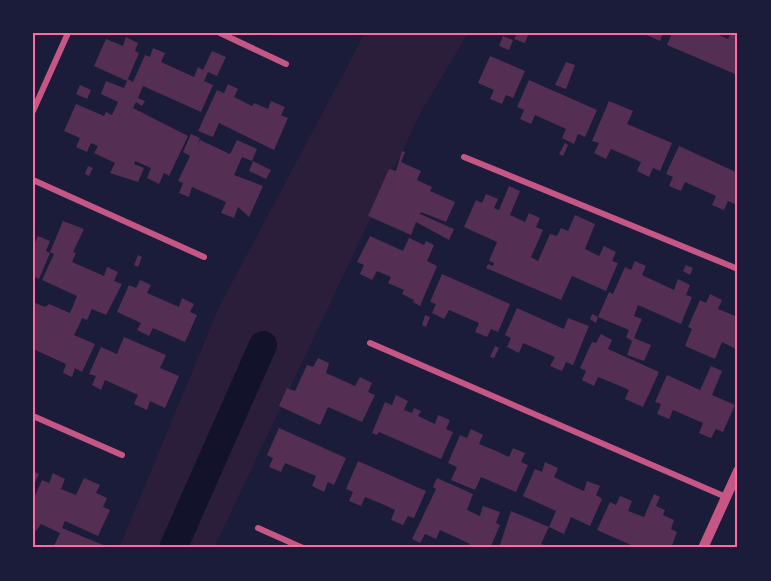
<svg xmlns="http://www.w3.org/2000/svg" width="771" height="581" viewBox="0 0 771 581" font-family="Inter,sans-serif">
  <style>
    .green { fill: #2a1e3b }
    .lines { fill: none; stroke-linecap: round; stroke-linejoin: round }
    .canal { stroke: #12122b; stroke-width: 28 }
    .building { fill: #542f53 }
    .minor { stroke: #c65784; stroke-width: 6 }
    .tertiary { stroke: #c65784; stroke-width: 10 }
    .neatline { fill: none; stroke: #ff6b9d; stroke-width: 2 }
  </style>
  <rect width="100%" height="100%" fill="#1b1b3a"/>
  <!-- green -->
  <polygon class="green" points="365,33 468,33 421,112 214,548 119,548 219,307"/>
  <g class="lines">
    <!-- canal -->
    <polyline class="canal" points="173,548 263,345"/>
  </g>
  <!-- building -->
  <g class="building">
    <polygon points="518,33 528,35 525,43 514,39"/>
    <polygon points="642,33 663,33 660,41"/>
    <polygon points="672,33 714,33 728,39 731,33 738,33 738,67 735,74 667,45"/>
    <polygon points="503,36 513,40 509,50 499,46"/>
    <polygon points="126,37 138,43 135,51 139,53 127,81 94,66 106,39 123,46"/>
    <polygon points="153,48 165,53 161,62 194,77 198,67 203,70 212,51 226,57 217,76 208,72 204,81 213,85 201,112 143,86 138,98 145,101 142,106 136,102 133,108 188,136 169,176 164,173 159,184 147,178 151,168 135,161 134,164 144,168 138,182 110,173 115,163 94,153 98,146 91,143 87,152 76,147 80,138 64,131 76,104 104,116 106,112 112,115 118,102 101,94 106,81 124,88 128,79 133,82 145,55 150,57"/>
    <polygon points="490,56 525,71 513,98 506,95 502,104 490,99 494,90 478,83"/>
    <polygon points="566,62 575,65 566,89 555,85"/>
    <polygon points="529,80 597,110 585,137 578,134 574,144 562,138 566,129 535,115 531,124 520,119 524,110 517,107"/>
    <polygon points="228,84 238,89 234,97 252,106 254,103 268,109 271,101 285,107 281,115 288,118 274,150 219,123 213,137 198,131 217,90 224,93"/>
    <polygon points="80,85 91,90 87,99 76,94"/>
    <polygon points="609,101 633,111 627,124 672,143 660,171 653,168 649,177 637,171 641,162 611,149 606,159 594,153 599,143 592,141"/>
    <polygon points="191,134 200,138 197,148 200,140 230,154 237,140 257,149 252,161 242,157 234,175 263,186 249,217 238,207 234,218 221,213 226,202 192,187 189,197 179,193 183,183 178,181 190,156 183,152"/>
    <polygon points="565,143 568,145 563,156 559,154"/>
    <polygon points="679,146 738,173 738,196 735,204 728,201 724,210 712,205 716,196 685,182 681,191 669,186 673,177 666,174"/>
    <polygon points="402,151 405,152 401,162 421,171 417,180 432,187 430,191 455,202 446,222 421,212 420,214 454,229 449,240 416,222 411,235 368,216 389,169 396,171"/>
    <polygon points="253,161 271,170 266,179 249,171"/>
    <polygon points="88,166 93,168 89,176 85,174"/>
    <polygon points="509,186 520,191 510,215 525,222 529,213 540,218 536,227 543,230 531,257 538,261 550,234 557,236 561,228 568,231 575,215 595,224 585,249 599,256 604,246 616,252 612,261 618,263 606,291 572,276 561,300 486,268 488,264 493,266 494,263 489,261 497,242 464,227 476,200 482,203 486,194 498,199 494,208 499,210"/>
    <polygon points="63,221 84,229 73,252 76,253 72,262 104,276 107,267 118,272 114,281 122,284 106,315 92,309 87,320 82,318 81,321 74,335 95,344 82,372 75,368 72,377 63,373 66,364 33,349 33,302 45,307 49,304 70,313 77,296 42,280 54,254 50,252"/>
    <polygon points="38,236 50,241 46,251 50,253 39,279 33,276 33,246"/>
    <polygon points="370,236 403,251 409,238 424,245 426,241 434,245 427,261 437,266 420,306 413,302 414,300 402,294 404,290 388,283 391,277 377,271 372,280 360,274 364,265 357,262"/>
    <polygon points="138,255 142,257 138,267 134,265"/>
    <polygon points="635,261 646,266 642,275 674,290 678,279 690,285 686,295 692,297 681,324 638,305 634,316 642,319 634,338 651,345 644,361 627,355 632,341 626,337 629,330 598,317 596,323 590,319 592,314 598,317 609,292 613,294 625,267 631,270"/>
    <polygon points="686,265 693,268 690,275 683,271"/>
    <polygon points="442,274 510,304 498,332 491,329 487,337 475,332 479,323 465,317 449,310 444,319 432,313 436,304 430,302"/>
    <polygon points="140,280 151,285 147,293 179,307 182,298 194,304 190,312 197,315 185,342 153,328 149,336 137,330 141,323 117,312 129,285 136,288"/>
    <polygon points="710,294 722,300 718,309 738,317 738,350 722,342 715,359 685,346 692,329 688,327 700,300 706,303"/>
    <polygon points="517,308 564,329 568,318 589,326 573,365 566,362 562,371 550,366 555,357 523,343 519,353 507,347 511,338 505,335"/>
    <polygon points="425,315 430,317 426,327 422,325"/>
    <polygon points="601,334 612,340 608,349 659,372 643,407 625,399 629,390 613,383 598,377 594,386 582,380 586,371 580,368 592,342 596,343"/>
    <polygon points="124,337 166,355 160,368 179,376 165,408 150,401 147,410 134,404 138,395 105,380 101,390 92,385 96,376 89,374 101,347 117,354"/>
    <polygon points="495,346 499,348 494,358 490,357"/>
    <polygon points="318,358 329,363 326,373 355,386 360,377 372,383 368,392 375,395 362,422 328,407 320,425 279,406 287,388 295,391 307,365 313,367"/>
    <polygon points="711,366 722,371 712,395 735,405 723,432 716,429 711,438 699,433 703,423 689,417 673,410 669,419 657,414 661,404 655,402 667,375 700,390"/>
    <polygon points="396,395 408,401 404,410 412,413 414,408 421,411 418,416 435,424 438,415 450,420 446,429 453,432 441,459 379,432 377,435 372,433 385,402 392,405"/>
    <polygon points="279,428 346,458 334,485 328,482 324,492 312,486 316,476 285,463 281,472 269,467 273,458 267,455"/>
    <polygon points="471,429 483,435 479,444 494,450 509,457 513,448 525,453 521,462 528,465 516,492 481,477 475,490 451,480 457,467 448,463 460,435 467,438"/>
    <polygon points="358,461 426,491 414,518 408,516 403,525 391,520 395,510 380,503 365,497 361,506 349,501 353,492 346,489"/>
    <polygon points="545,462 558,468 554,477 568,484 584,491 587,481 600,486 596,495 602,499 590,526 571,517 564,534 549,527 556,511 523,496 535,469 542,472"/>
    <polygon points="33,471 39,474 33,486"/>
    <polygon points="53,473 65,479 61,489 76,495 84,478 100,485 96,493 107,498 103,507 110,510 98,536 65,521 62,528 103,545 101,548 53,548 60,533 41,524 36,531 33,530 33,500 42,480 49,483"/>
    <polygon points="437,478 473,494 467,510 480,516 483,506 500,512 496,523 500,525 490,548 468,548 470,544 440,530 436,539 425,534 420,543 412,539 436,489 433,487"/>
    <polygon points="654,494 660,497 656,506 665,510 663,515 674,520 671,529 677,532 671,548 630,548 631,545 597,530 610,502 616,505 620,496 632,501 628,511 644,517"/>
    <polygon points="511,511 549,527 541,544 551,548 499,548"/>
  </g>
  <g class="lines">
    <!-- minor -->
    <g class="minor">
      <polyline points="220,33 286,64"/>
      <polyline points="33,111 68,33"/>
      <polyline points="464,157 738,269"/>
      <polyline points="33,180 204,257"/>
      <polyline points="370,343 726,497"/>
      <polyline points="33,416 122,455"/>
      <polyline points="258,528 303,548"/>
    </g>
    <!-- tertiary -->
    <polyline class="tertiary" points="703,548 738,471"/>
  </g>
  <!-- border -->
  <rect width="771" height="581" fill="none" stroke="#1b1b3a" stroke-width="69"/>
  <rect x="34" y="34" width="702" height="512" class="neatline"/>
</svg>
